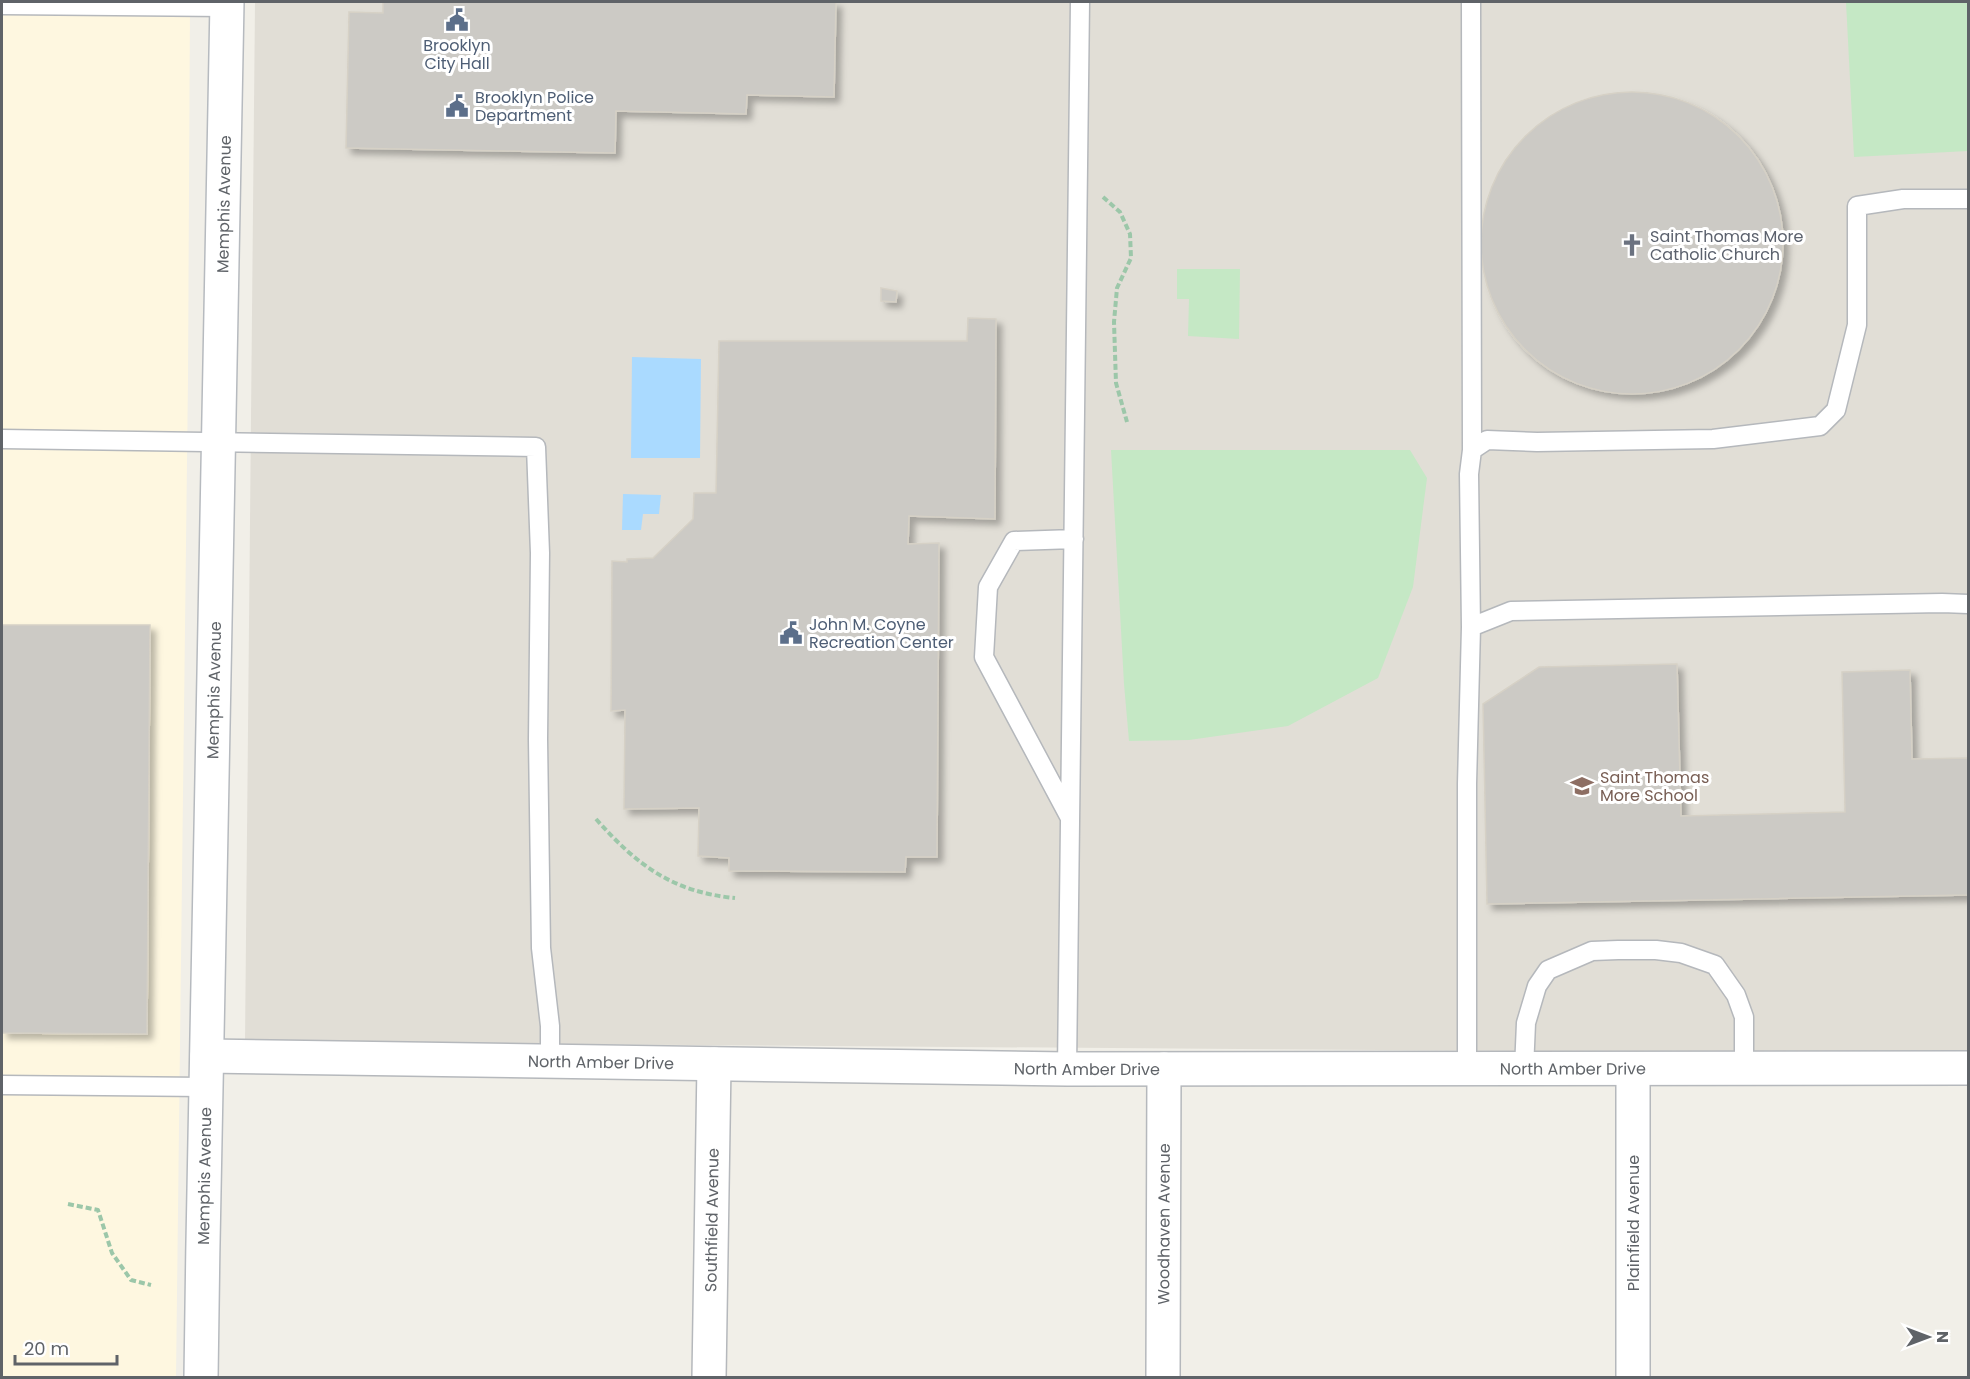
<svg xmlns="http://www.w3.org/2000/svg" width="1970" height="1379" font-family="Poppins,sans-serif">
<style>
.commercial{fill:#fef7e0}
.education{fill:#e1ded6}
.green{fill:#c5e8c5}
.water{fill:#aadaff}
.building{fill:#cccac5;stroke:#d6d1c6;stroke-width:1.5;filter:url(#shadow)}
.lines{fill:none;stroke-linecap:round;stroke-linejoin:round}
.service-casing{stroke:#b5b8bc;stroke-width:21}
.minor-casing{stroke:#b5b8bc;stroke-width:36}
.secondary-casing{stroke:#b6babf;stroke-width:36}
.path{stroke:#9cc7a9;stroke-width:4;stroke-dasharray:6 3;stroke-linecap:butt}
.service{stroke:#fff;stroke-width:18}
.minor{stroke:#fff;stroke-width:33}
.secondary{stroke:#fff;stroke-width:33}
.labels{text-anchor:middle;stroke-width:6;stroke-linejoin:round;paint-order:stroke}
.service-label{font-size:16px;fill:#4e5e75;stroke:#fff;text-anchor:start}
.street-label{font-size:16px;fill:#5f6368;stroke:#fff}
.worship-label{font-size:16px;fill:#5b616d;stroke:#fff;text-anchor:start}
.education-label{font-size:16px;fill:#785e54;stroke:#fff;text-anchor:start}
</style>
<defs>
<filter id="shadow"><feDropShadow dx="5.5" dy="5.5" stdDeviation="3" flood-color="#0004"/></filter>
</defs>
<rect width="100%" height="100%" fill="#f1efe8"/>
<path class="commercial" d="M2,2H190L188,378L176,1377L2,1378Z"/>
<path class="education" d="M255,2H1968V1054L245,1042Z"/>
<path class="green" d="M1846,2H1968V151L1854,157Z
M1177,269H1240L1239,339L1188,336L1189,299H1177Z
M1111,450H1410L1427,478L1413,587L1378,678L1288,726L1189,740L1129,741L1124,684Z"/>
<path class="water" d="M632,357L701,359L700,458H631Z
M623,494L661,495L659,514H643L641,530H622Z"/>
<path class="building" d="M383,2H836L834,97L747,95L746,114L616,111L615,153L346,148L349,12L383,13Z
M1481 243a151 151 0 1 1 302 0a151 151 0 1 1-302 0Z
M881,288L897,291L896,302L881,301Z
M968,318L996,319L995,519L909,516L908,544L939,543L937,857H906L905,872L729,871V858L698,856L699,808L624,809L625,710L611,711L612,561L627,562V559L653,558L693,519L694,493H716L719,341H967Z
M2,625H150L147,1034L2,1033Z
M1677,664L1681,816L1845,812L1842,672L1910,670L1912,759L1968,758V895L1487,904L1483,704L1539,667Z"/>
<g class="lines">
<g class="service-casing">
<path id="service" d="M1471,2L1472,450
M2,5L227,7
M2,439L536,447L540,553L538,739L541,948L550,1026V1060
M1471,627L1469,474L1472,450L1487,440L1537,442L1713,439L1820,426L1836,410L1857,325V206L1903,199H1968
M1070,818L984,657L988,587L1014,541L1074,539
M1067,1069L1080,2
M1467,1069V784L1471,627L1511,611L1942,603L1968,604
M1524,1069L1526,1023L1537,986L1548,970L1592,951L1618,950H1656L1681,953L1715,965L1736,995L1744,1017V1069
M2,1085L205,1087"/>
</g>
<g class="minor-casing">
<g id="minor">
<path id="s1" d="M207,1056L1067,1069L1968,1068"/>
<path d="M1633,1069V1378"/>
<path id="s2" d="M709,1378L714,1064"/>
<path id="s3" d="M1163,1378L1164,1069"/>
</g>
</g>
<g class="secondary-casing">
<g id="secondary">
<path id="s4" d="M201,1378C207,919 220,460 227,2"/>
</g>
</g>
<path class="path" d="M1103,197L1120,212L1130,234L1131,258L1117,288L1114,322L1116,383L1127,422
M596,819C637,865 672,892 735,898
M68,1204L98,1210L112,1253L131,1280L151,1285"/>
<use href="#service" class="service"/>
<use href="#minor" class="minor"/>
<use href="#secondary" class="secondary"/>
</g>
<defs>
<g id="civic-bare" transform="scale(1.8)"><path d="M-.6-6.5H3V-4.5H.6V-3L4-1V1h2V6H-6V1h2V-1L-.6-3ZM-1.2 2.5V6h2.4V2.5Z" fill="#5c6f8a" stroke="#fff" stroke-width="2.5" paint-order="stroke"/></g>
<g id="church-bare" transform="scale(1.8)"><path d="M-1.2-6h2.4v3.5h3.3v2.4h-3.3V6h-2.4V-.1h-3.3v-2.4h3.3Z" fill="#6b7280" stroke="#fff" stroke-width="2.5" paint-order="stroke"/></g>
<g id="school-bare" transform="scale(1.8)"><path d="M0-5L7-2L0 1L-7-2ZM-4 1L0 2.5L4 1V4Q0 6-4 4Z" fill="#8d6e63" stroke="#fff" stroke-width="2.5" paint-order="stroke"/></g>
</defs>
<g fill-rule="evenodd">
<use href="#civic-bare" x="457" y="20"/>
<use href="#civic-bare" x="457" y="106"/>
<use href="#church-bare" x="1632" y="245"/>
<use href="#civic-bare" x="791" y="633"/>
<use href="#school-bare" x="1582" y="786"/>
</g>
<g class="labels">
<g class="service-label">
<text x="457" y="51" text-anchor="middle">Brooklyn<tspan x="457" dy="18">City Hall</tspan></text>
<text x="475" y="103">Brooklyn Police<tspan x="475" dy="18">Department</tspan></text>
<text x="809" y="630">John M. Coyne<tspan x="809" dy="18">Recreation Center</tspan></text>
</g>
<g class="street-label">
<text dy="6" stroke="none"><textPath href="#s4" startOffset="1174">Memphis Avenue</textPath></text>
<text dy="6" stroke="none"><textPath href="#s4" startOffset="688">Memphis Avenue</textPath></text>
<text dy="6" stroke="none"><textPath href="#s1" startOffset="394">North Amber Drive</textPath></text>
<text dy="6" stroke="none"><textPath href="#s1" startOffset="880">North Amber Drive</textPath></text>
<text dy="6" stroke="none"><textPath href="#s1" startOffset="1366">North Amber Drive</textPath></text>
<text dy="6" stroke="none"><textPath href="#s4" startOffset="202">Memphis Avenue</textPath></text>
<text dy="6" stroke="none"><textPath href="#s2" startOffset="158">Southfield Avenue</textPath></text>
<text dy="6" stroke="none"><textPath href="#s3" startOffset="154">Woodhaven Avenue</textPath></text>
<text transform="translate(1633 1223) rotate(-90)" y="6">Plainfield Avenue</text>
</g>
<g class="worship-label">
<text x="1650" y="242">Saint Thomas More<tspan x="1650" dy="18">Catholic Church</tspan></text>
</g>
<g class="education-label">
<text x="1600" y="783">Saint Thomas<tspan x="1600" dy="18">More School</tspan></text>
</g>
</g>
<rect width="1970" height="1379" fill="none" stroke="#5f6368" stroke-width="6"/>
<g transform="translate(1928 1337) rotate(90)" stroke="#ffffff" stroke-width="4.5" paint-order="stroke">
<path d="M0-4.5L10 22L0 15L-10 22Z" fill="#5f6368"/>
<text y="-9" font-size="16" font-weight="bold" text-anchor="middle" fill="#5f6368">N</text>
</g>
<path d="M15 1355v9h102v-9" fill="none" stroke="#5f6368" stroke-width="3"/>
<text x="24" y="1355" font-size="18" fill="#5f6368" stroke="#ffffff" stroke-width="4.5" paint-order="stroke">20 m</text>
</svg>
